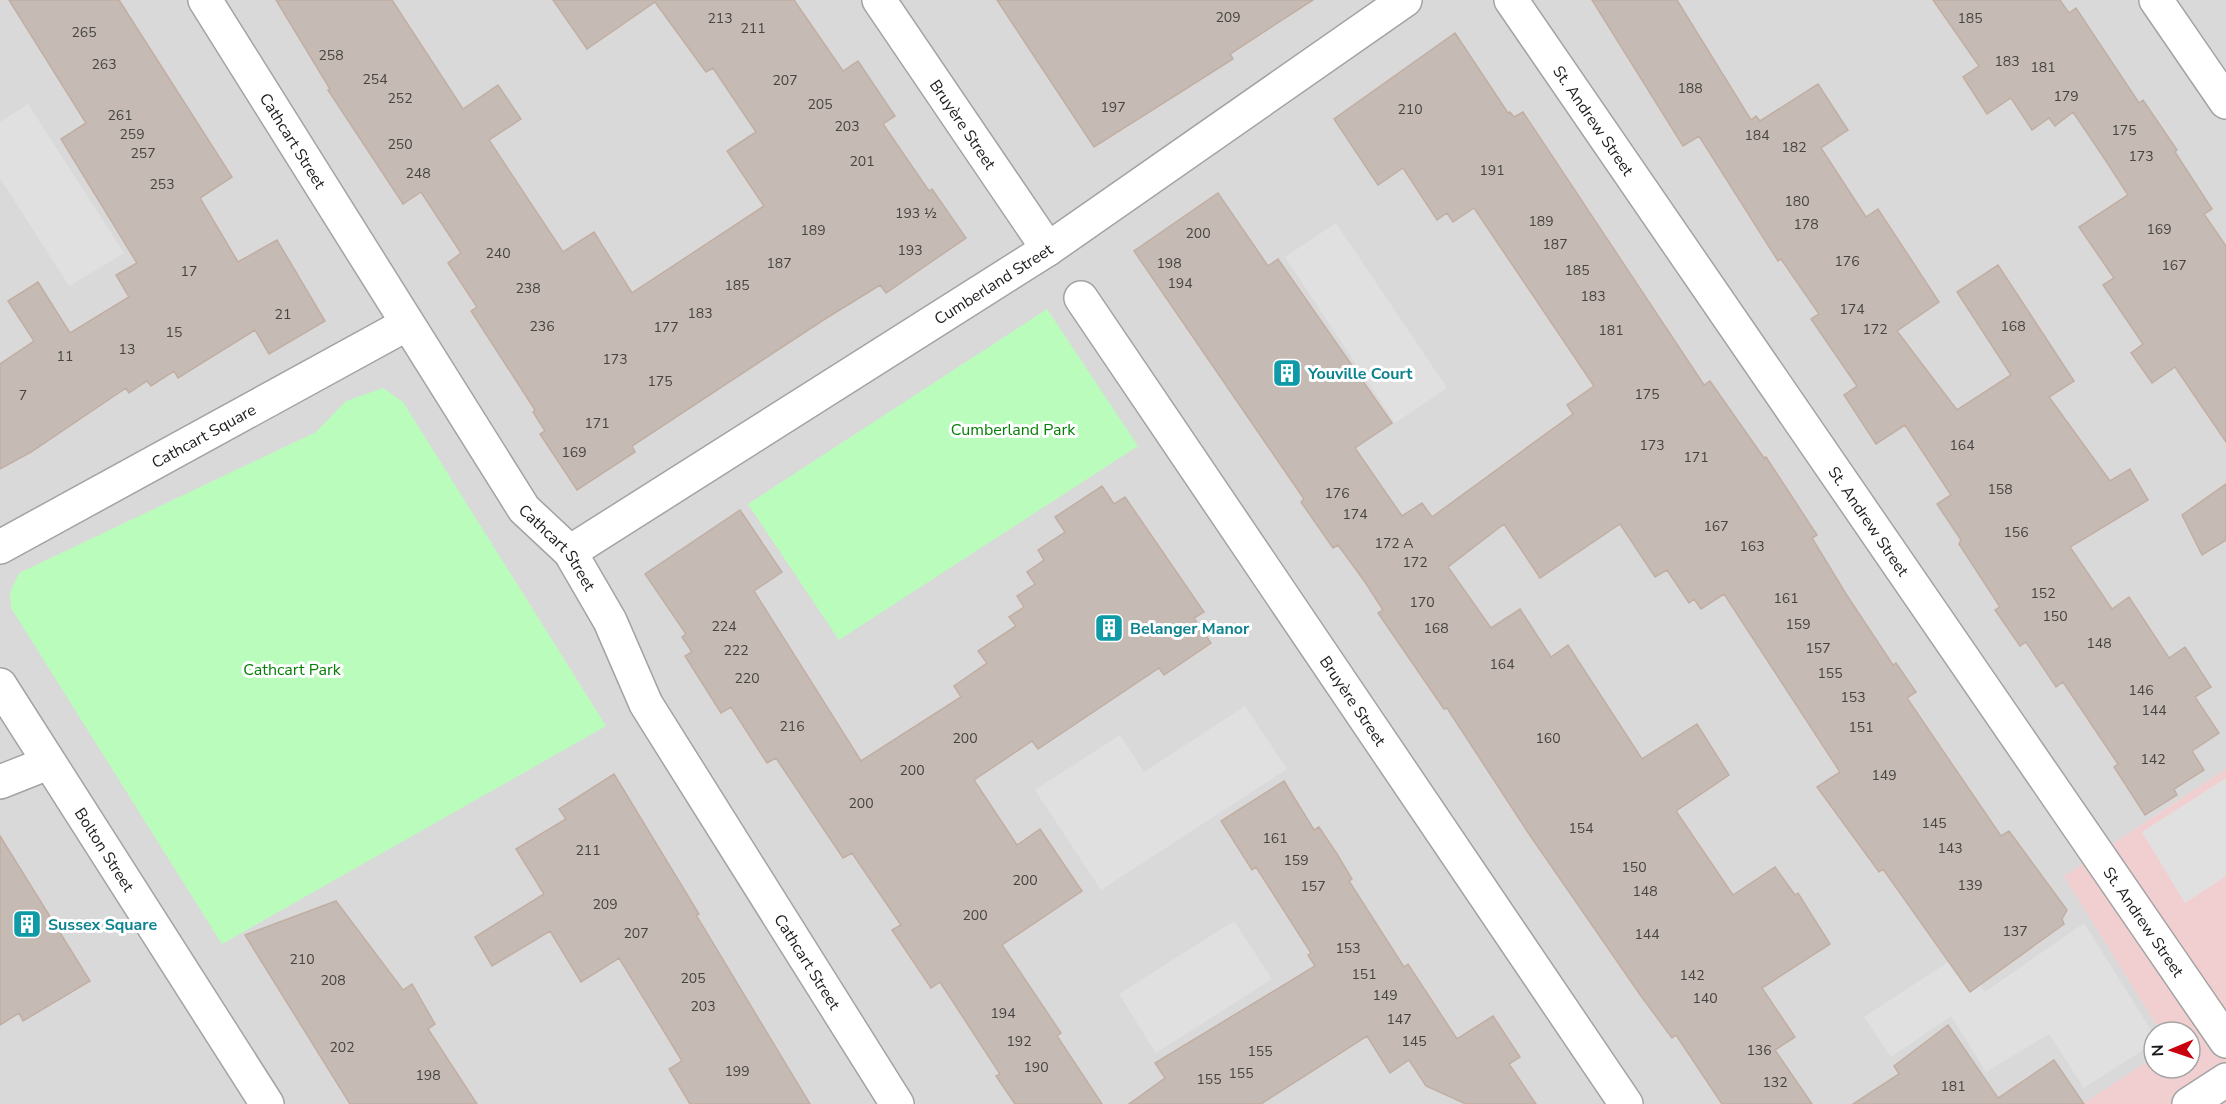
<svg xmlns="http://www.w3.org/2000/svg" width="2226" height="1104" font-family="'Nunito Sans',sans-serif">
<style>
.residential{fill:#dad9d9}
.commercial{fill:#f1cfd0}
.park{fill:#bafcbb}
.parking{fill:#e0e0e0}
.building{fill:#c6bbb4;stroke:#c1aea3;stroke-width:1.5}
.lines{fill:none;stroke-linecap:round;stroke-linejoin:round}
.minor-casing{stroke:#a3a3a3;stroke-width:36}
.tertiary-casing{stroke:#a3a3a3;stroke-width:36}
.minor{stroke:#fff;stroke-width:33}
.tertiary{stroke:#fff;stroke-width:33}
.labels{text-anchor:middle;stroke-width:6;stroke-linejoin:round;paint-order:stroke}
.number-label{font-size:14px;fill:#464442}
.street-label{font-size:16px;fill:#1c1c1c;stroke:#fff}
.culture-label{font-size:16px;font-weight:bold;fill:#0d838f;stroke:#fff;text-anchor:start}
.park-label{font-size:16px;fill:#058006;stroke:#fff}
</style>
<rect width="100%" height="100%" fill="#eee9e1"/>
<path class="residential" d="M0,0H2226V769L2064,876L2161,1032H2154V1057L2083,1104H0Z"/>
<path class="commercial" d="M2226,769V1104H2083L2154,1057V1068H2190V1032H2161L2064,876Z"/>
<path class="park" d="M1047,309L1138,446L839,640L748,504Z
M383,388L403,402L606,726L222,944L11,608L10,592L19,573L316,432L346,401Z"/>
<path class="parking" d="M28,104L124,253L69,286L0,178V122Z
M1336,223L1447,388L1395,423L1285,257Z
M1245,706L1287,769L1101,890L1035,790L1120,735L1144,772Z
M2226,778V876L2185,903L2142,832Z
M1234,921L1272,979L1156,1053L1119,994Z
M2084,923L2154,1035V1043L2084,1088L2049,1034L1986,1072L1951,1016L1891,1057L1864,1017L1956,957L1985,992Z"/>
<path class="building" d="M9,0H119L232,177L200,198L238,262L277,240L325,321L269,354L255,330L178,378L174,371L151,386L147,381L129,393L126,388L31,452L0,469V364L34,341L8,301L38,282L70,333L129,297L116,275L137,263L61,139L86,123Z
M276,0H392L463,109L498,85L521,119L489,140L563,252L594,232L632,293L764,206L727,151L756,132L713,68L706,72L655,2L587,49L553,0H794L843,71L858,61L895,116L883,124L929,191L932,189L966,238L886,293L880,285L825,319L632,446L635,452L577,490L540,434L545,431L533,412L535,410L471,311L477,307L448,263L461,253L421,192L403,204L328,90L330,89Z
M997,0H1313L1230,54L1233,59L1094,147Z
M1592,0H1677L1751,120L1756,116L1760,121L1818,84L1848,130L1821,148L1866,217L1878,209L1939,302L1897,331L1957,410L2011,375L1957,292L1998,265L2074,381L2049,397L2110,481L2130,469L2148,500L2070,547L2112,609L2129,597L2169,658L2185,647L2211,687L2195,697L2219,733L2192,751L2204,770L2174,789L2177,795L2145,815L2114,767L2118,764L2063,682L2056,687L2026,642L2020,646L1995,610L2000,607L1959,544L1961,540L1937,504L1951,495L1905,425L1876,444L1844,395L1857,386L1811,319L1819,314L1781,259L1778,261L1699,136L1683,146Z
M1933,0H2060L2069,13L2076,8L2139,103L2143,100L2177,150L2175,152L2212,209L2204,214L2226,246V442L2175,367L2152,383L2131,353L2143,344L2103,285L2114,278L2079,227L2128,195L2106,161L2073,112L2055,126L2049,118L2032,130L2011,98L1987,114L1963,77L1979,66Z
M1455,33L1508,113L1510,112L1514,117L1523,112L1704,385L1710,381L1764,458L1766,457L1817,535L1812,538L1846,594L1893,665L1896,663L1916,692L1907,698L2001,836L2009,831L2067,910L2062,919L2064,924L1970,992L1883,869L1879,872L1817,787L1840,772L1724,594L1701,609L1694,599L1689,603L1667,570L1655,577L1620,524L1540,578L1504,524L1448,567L1491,628L1520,609L1551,657L1568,645L1642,759L1697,724L1729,775L1676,811L1733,895L1775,867L1795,895L1798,893L1830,944L1762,988L1795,1037L1775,1050L1812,1104H1722L1676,1035L1672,1038L1641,996L1527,831L1447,708L1444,709L1378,613L1383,610L1365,582L1338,545L1333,548L1301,502L1304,499L1134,251L1218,193L1268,266L1278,259L1392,423L1355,448L1402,516L1422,503L1432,517L1573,414L1567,405L1594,386L1474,208L1453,222L1447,213L1437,220L1403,168L1378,185L1334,119Z
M2226,484V540L2202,555L2182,515Z
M1102,486L1114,504L1125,497L1204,612L1194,618L1211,643L1164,675L1159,668L1038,749L1032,741L974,780L1017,845L1040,829L1082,891L1002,945L1061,1033L1057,1036L1102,1104H1015L996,1076L1000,1074L940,982L931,988L892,930L901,925L852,853L843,858L776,758L767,763L731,707L721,713L685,656L692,652L682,637L686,634L645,574L740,510L782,572L754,591L861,761L961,697L954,686L987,663L978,651L1016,626L1009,617L1024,607L1017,596L1035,584L1027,572L1044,560L1038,550L1065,532L1055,517Z
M614,774L699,914L696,915L810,1104H690L669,1069L682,1061L619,958L581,982L550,931L492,966L475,937L544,894L516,849L566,819L559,809Z
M1284,781L1314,830L1319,827L1337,854L1352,879L1349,881L1404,967L1408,964L1457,1039L1493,1016L1520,1057L1509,1064L1536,1104H1466L1426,1086L1409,1060L1390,1073L1367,1036L1261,1104H1129L1165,1078L1155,1063L1315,966L1308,955L1311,953L1256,867L1252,870L1221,821Z
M0,836L90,981L23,1021L19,1013L0,1025Z
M336,901L403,990L412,984L435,1024L428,1029L477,1104H350L245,935Z
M1948,1025L1998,1098L2054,1060L2084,1104H1853L1899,1074L1894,1066Z"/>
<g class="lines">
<g class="minor-casing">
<g id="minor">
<path id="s1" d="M205,0L524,509L570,552L610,621L646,704L897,1104"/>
<path id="s2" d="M879,0L1048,249"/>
<path id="s3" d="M1511,0L2226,1041"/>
<path d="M2156,0L2226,102"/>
<path id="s4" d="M1081,298L1626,1104"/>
<path id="s5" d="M0,547L407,324"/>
<path id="s6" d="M570,552L1048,249L1405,0"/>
<path id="s7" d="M0,685L267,1104"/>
<path d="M0,782L48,763"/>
</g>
</g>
<g class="tertiary-casing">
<path id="tertiary" d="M2189,1104L2226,1080"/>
</g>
<use href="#minor" class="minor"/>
<use href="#tertiary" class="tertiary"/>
</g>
<defs>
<g id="building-square" transform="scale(1.5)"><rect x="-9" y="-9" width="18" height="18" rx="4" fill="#0f9aa8" stroke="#fff"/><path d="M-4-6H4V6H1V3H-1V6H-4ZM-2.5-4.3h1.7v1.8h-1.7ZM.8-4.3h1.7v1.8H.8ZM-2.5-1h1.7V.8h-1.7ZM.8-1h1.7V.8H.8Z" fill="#fff"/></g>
</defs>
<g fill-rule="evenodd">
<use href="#building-square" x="1287" y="373"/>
<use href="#building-square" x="1109" y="628"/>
<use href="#building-square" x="27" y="924"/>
</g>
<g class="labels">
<g class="number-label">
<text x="1228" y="22">209</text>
<text x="720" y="23">213</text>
<text x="1970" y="23">185</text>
<text x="753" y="33">211</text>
<text x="84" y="37">265</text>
<text x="331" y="60">258</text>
<text x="2007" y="66">183</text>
<text x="104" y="69">263</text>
<text x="2043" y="72">181</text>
<text x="375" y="84">254</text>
<text x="785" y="85">207</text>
<text x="1690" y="93">188</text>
<text x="2066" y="101">179</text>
<text x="400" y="103">252</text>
<text x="820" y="109">205</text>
<text x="1113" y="112">197</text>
<text x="1410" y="114">210</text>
<text x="120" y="120">261</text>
<text x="847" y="131">203</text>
<text x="2124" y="135">175</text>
<text x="132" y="139">259</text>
<text x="1757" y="140">184</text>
<text x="400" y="149">250</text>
<text x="1794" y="152">182</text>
<text x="143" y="158">257</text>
<text x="2141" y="161">173</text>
<text x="862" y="166">201</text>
<text x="1492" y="175">191</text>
<text x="418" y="178">248</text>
<text x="162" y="189">253</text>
<text x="1797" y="206">180</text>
<text x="916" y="218">193 ½</text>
<text x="1541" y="226">189</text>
<text x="1806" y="229">178</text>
<text x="2159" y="234">169</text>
<text x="813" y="235">189</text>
<text x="1198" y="238">200</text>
<text x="1555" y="249">187</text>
<text x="910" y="255">193</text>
<text x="498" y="258">240</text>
<text x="1847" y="266">176</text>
<text x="779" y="268">187</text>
<text x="1169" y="268">198</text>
<text x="2174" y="270">167</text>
<text x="1577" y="275">185</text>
<text x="189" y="276">17</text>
<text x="1180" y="288">194</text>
<text x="737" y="290">185</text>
<text x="528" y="293">238</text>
<text x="1593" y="301">183</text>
<text x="1852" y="314">174</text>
<text x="700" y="318">183</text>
<text x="283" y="319">21</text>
<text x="542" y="331">236</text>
<text x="2013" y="331">168</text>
<text x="666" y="332">177</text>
<text x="1875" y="334">172</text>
<text x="1611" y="335">181</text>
<text x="174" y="337">15</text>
<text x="127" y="354">13</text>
<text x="65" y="361">11</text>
<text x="615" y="364">173</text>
<text x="660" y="386">175</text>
<text x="1647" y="399">175</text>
<text x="23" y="400">7</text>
<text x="597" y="428">171</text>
<text x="1652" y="450">173</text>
<text x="1962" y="450">164</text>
<text x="574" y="457">169</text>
<text x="1696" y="462">171</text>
<text x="2000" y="494">158</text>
<text x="1337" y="498">176</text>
<text x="1355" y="519">174</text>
<text x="1716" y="531">167</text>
<text x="2016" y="537">156</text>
<text x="1394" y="548">172 A</text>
<text x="1752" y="551">163</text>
<text x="1415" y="567">172</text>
<text x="2043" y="598">152</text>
<text x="1786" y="603">161</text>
<text x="1422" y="607">170</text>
<text x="2055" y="621">150</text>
<text x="1798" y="629">159</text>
<text x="724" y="631">224</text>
<text x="1436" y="633">168</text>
<text x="2099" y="648">148</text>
<text x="1818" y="653">157</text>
<text x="736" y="655">222</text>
<text x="1502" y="669">164</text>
<text x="1830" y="678">155</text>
<text x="747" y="683">220</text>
<text x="2141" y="695">146</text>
<text x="1853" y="702">153</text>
<text x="2154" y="715">144</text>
<text x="792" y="731">216</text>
<text x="1861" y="732">151</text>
<text x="965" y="743">200</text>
<text x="1548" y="743">160</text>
<text x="2153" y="764">142</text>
<text x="912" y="775">200</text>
<text x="1884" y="780">149</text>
<text x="861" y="808">200</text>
<text x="1934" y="828">145</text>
<text x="1581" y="833">154</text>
<text x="1275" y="843">161</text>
<text x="1950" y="853">143</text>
<text x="588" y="855">211</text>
<text x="1296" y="865">159</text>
<text x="1634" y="872">150</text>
<text x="1025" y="885">200</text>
<text x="1970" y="890">139</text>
<text x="1313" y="891">157</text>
<text x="1645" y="896">148</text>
<text x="605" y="909">209</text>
<text x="975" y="920">200</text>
<text x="2015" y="936">137</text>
<text x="636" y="938">207</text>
<text x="1647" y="939">144</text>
<text x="1348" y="953">153</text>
<text x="302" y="964">210</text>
<text x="1364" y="979">151</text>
<text x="1692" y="980">142</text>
<text x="693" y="983">205</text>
<text x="333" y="985">208</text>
<text x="1385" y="1000">149</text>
<text x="1705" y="1003">140</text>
<text x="703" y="1011">203</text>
<text x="1003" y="1018">194</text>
<text x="1399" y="1024">147</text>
<text x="1019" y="1046">192</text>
<text x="1414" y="1046">145</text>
<text x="342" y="1052">202</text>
<text x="1759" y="1055">136</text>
<text x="1260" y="1056">155</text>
<text x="1036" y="1072">190</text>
<text x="737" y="1076">199</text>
<text x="1241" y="1078">155</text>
<text x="428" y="1080">198</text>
<text x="1209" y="1084">155</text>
<text x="1775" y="1087">132</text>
<text x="1953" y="1091">181</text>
</g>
<g class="street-label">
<text dy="6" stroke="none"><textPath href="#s3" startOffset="146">St. Andrew Street</textPath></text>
<text dy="6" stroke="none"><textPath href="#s2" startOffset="150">Bruyère Street</textPath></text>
<text dy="6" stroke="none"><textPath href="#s1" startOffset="166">Cathcart Street</textPath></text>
<text dy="6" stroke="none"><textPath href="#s6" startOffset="501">Cumberland Street</textPath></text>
<text dy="6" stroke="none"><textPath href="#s5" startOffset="232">Cathcart Square</textPath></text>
<text dy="6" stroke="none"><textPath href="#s3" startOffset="632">St. Andrew Street</textPath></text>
<text dy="6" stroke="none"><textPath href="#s1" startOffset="652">Cathcart Street</textPath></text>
<text dy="6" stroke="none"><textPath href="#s4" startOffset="486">Bruyère Street</textPath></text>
<text dy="6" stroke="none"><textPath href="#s7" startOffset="195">Bolton Street</textPath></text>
<text dy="6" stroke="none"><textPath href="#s3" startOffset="1118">St. Andrew Street</textPath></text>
<text dy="6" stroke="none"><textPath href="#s1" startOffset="1138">Cathcart Street</textPath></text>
</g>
<g class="culture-label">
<text x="1308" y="379">Youville Court</text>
<text x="1130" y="634">Belanger Manor</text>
<text x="48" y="930">Sussex Square</text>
</g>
<g class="park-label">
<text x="1013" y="435">Cumberland Park</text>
<text x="292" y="675">Cathcart Park</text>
</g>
</g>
<g transform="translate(2172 1050) rotate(268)"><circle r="28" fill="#ffffff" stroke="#a4a4a4" stroke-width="1.5"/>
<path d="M0-4.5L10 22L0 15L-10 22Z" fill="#c9000f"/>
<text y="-9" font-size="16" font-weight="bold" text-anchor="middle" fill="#1c1c1c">N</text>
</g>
</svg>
